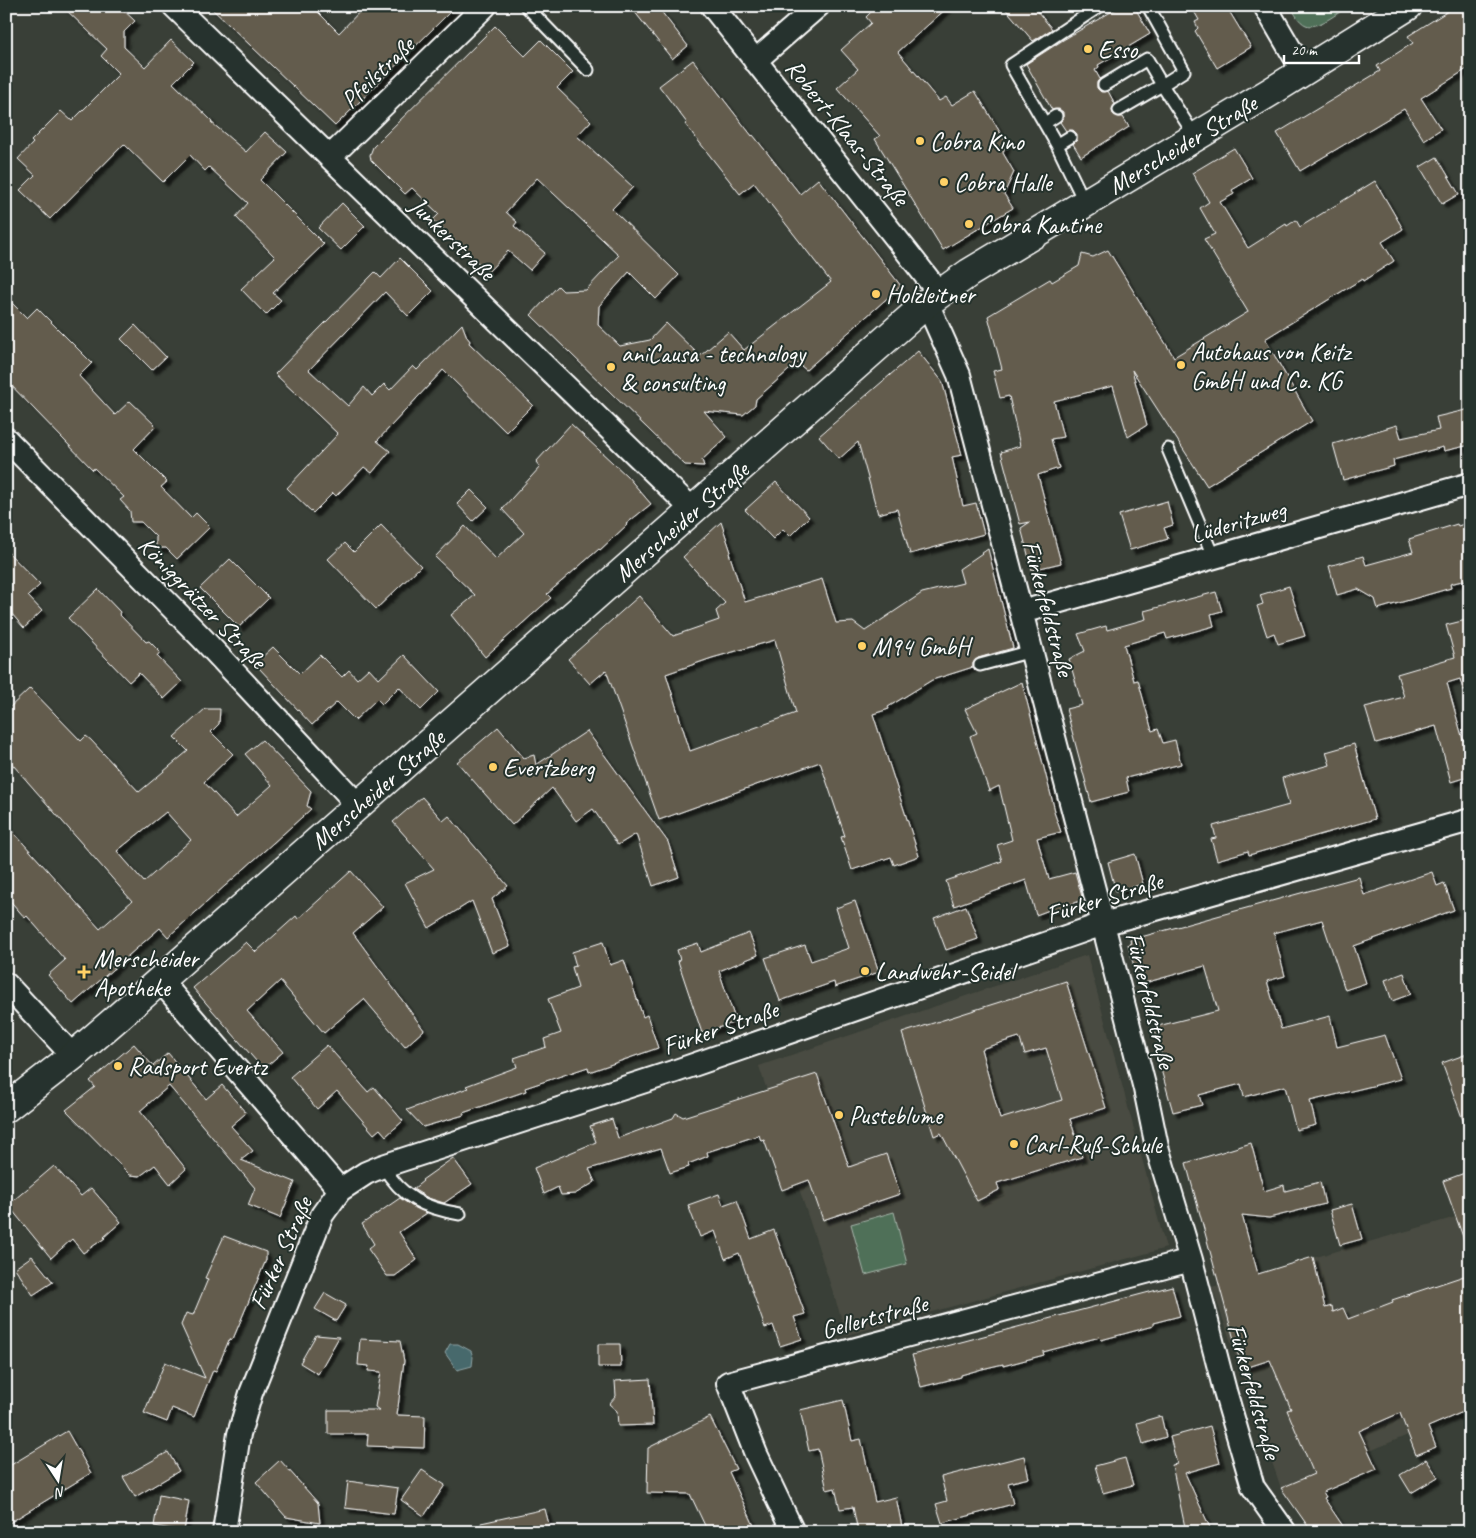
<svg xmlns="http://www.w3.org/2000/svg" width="1476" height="1538" font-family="Caveat,sans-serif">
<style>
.built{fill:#4a4c42}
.green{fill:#4f6f58;stroke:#a7b7ac}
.water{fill:#46696c;stroke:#90a5a7}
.building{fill:#645c4d;stroke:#fff;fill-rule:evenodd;filter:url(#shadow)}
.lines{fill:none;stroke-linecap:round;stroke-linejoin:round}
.service-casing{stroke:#fff;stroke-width:15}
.minor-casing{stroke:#fff;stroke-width:26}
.secondary-casing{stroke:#fff;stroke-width:31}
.service{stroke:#26332d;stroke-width:11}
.minor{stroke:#26332d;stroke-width:22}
.secondary{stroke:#26332d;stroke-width:28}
.poi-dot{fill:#ffd166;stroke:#26332d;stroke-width:2}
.labels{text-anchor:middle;stroke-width:4;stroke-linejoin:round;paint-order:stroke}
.poi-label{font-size:25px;fill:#fff;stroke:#26332d;text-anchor:start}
.street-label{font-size:25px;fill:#fff;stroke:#26332d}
</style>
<defs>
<filter id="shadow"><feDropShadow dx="4.5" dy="4.5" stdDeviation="1" flood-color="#0009"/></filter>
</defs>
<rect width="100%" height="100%" fill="#393f37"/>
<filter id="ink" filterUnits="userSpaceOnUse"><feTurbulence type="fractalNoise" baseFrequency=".02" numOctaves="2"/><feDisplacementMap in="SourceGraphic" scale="10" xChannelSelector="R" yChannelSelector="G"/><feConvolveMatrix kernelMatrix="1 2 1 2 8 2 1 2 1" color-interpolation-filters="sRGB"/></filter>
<g filter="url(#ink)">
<path class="built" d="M1087,955L1166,1248L847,1335L759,1066Z
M1470,1213V1409L1281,1488L1212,1287Z"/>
<path class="green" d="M1291,6H1349C1339,12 1317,30 1306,25C1299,22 1294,13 1291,6Z
M894,1212L907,1264L865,1275L851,1224Z"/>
<path class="water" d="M450,1344H458L471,1351L473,1357L472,1366L457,1370L445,1353Z"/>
<path class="building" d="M62,6H119L135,21L124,32V47L145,67L171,40L194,62L173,83L212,121L211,122L246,152L265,132L287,152L260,180L324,244L273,293L281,300L266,315L241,289L275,257L236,217L248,203L209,167L205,171L190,155L163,182L124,144L50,219L20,190L35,175L18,159L33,143L31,141L61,111L72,121L119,74L101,56L107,49Z
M209,6H312L339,33L365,6H456L335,126Z
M630,6H657L688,46L672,59Z
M877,6H949L898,52L939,101L946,97L952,105L975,91L1006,142L1003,153L1014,172L1004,194L1013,208L943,250L875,139L880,136L837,88L858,69L841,50L871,23L866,17Z
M1003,6H1033L1052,29L1033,41Z
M1121,6H1134L1150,34L1098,65L1099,67L1095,70L1100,79L1097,82V88L1101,92L1108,91L1115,104L1112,110L1113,114L1119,117H1123L1129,127L1081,157L1073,144L1077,140V134L1073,130L1066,131L1060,122L1063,119V112L1059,109L1052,110L1026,64L1063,40Z
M1191,6H1226L1251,47L1217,68L1195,31L1198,28L1195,22L1199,20Z
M1456,6H1470V67L1421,98L1441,129L1424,140L1404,109L1300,171L1277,133L1380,71L1377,66L1413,43L1408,36Z
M495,26L525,56L541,40L573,72L557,88L591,121L577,136L633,187L612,209L679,275L656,299L629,272L599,306L598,325L620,346L650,340L666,323L700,356L728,332L744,350L831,282L754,183L740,194L685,124L687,123L659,86L693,60L752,136L753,135L800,194L818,179L901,286L806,370L797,363L756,399L755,405L743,415L704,411L727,437L702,460L704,466L685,465L531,315L558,286L563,291L586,290L619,255L537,178L506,212L517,222L514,226L545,253L530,270L508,251L488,272L433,220L439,214L412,188L405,194L371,160L370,155L373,147Z
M1234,148L1252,178L1232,190L1234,194L1220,202L1248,248L1286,224L1287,226L1296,220L1300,227L1375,181L1403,229L1382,242L1394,261L1363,281L1362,279L1265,339L1312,421L1207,486L1132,370L1147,425L1128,437L1113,386L1054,401L1063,437L1051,439L1059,468L1038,475L1061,563L1032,570L1021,528L1030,522L1020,524L1001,452L1020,446L1009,396L1000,398L993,371L1002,369L988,316L1050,279L1052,282L1079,266L1082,254L1093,257L1108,250L1174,357L1248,312L1204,239L1215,234L1200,208L1209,202L1192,173Z
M1437,157L1459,194L1442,204L1420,167Z
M342,203L365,226L341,250L318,228Z
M400,258L433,291L408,316L385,292L309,370L348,406L364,387L372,396L384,384L390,390L413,366L417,370L462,324L467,337L470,341L469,343L533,405L506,432L443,370L377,441L390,451L372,473L364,467L336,496L333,493L313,513L287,488L338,434L275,374L375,272L381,278Z
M6,297L27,318L37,308L92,363L79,376L115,415L130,401L156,426L134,449L167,482L161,487L191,518L196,513L210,527L177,559L166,548H156V537L141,522H131L130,511L120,500L124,497L94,468L93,470L6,380Z
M135,325L166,357L152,370L121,339Z
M918,351L942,381L962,455L952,457L963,506L976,503L984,534L910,554L897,509L878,514L858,442L839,459L819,436Z
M1470,409V445L1444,451L1443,447L1393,460L1394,466L1343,480L1333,444L1397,425L1401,438L1439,430L1436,417Z
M571,424L627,476L651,504L626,524L627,525L600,550L599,549L547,594L551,598L485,657L451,615L475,595L435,557L465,526L496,559L524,533L502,509L540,467L536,462Z
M776,482L809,517L790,536L783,529L773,539L745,510Z
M471,490L488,507L473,521L457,504Z
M1167,501L1173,525L1164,528L1168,539L1130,550L1119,515Z
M721,522L731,552L729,553L745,602L822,579L836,623L853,622L865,631L922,593L963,583L959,569L988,549L1013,648L978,658L973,663V667L932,680L888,707L889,709L873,714L919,856L894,865L891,857L852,870L841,837L845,836L820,762L659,820L606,670L590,684L568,659L639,596L673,636L719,620L716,611L725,603L683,557ZM775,640L796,713L690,751L666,674L712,658Z
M1470,522V579L1450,584L1451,588L1378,609L1375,599L1358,589L1337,595L1329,566L1363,556L1366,565L1413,552L1409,539L1457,524L1458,526Z
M381,525L421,566L376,609L328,559L345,543L354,552Z
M6,550L40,585L28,596L42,611L24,628L11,613L6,617Z
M230,559L269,598L239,627L200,588Z
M1289,586L1305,636L1278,644L1274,633L1267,636L1257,606L1263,604L1260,595Z
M98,589L120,612L119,614L146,642L149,641L160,652L157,656L182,682L164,699L139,673L129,682L68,618Z
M1216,592L1222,611L1211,614L1214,626L1167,639L1165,633L1124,645L1134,681L1138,680L1152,731L1158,729L1163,743L1175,740L1181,764L1126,778L1129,792L1091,802L1066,709L1082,705L1069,659L1085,651L1078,634L1106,626L1107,630L1146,619L1144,611Z
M1470,619V689L1463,690L1460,679L1447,683L1463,740L1470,738V776L1451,782L1436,726L1376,743L1365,707L1404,697L1397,674L1455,657L1446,625Z
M273,647L300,674L320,655L342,677L349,670L357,679L369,668L379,679L404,655L439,692L421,710L399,687L382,704L377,699L355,720L337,702L312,725L259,668V660Z
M1022,682L1055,811L1054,812L1061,832L1037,838L1049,879L1075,872L1083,900L1052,911V909L1036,915L1026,880L954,906L946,881L1002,861L997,845L1012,840L999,786L989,791L970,736L977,733L965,709Z
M30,688L81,741L86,736L91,740L139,792L188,751L174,737L205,709H220L219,724L211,732L233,754L204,782L236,817L272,785L245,754L262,740L311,791L307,806L311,809L168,937L160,928L73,1004L48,975L65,960L27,916L25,918L6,896V824L100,929L132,901L6,757V711ZM166,812L191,840L144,882L117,851Z
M498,727L524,758L534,755L536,765L587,731L668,842L679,877L653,886L636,834L618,845L593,809L576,821L552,788L512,825L457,762Z
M1354,744L1375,819L1249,855L1248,851L1217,860L1211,839L1216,838L1213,826L1289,805L1282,778L1330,765L1326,752Z
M422,797L443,821L449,816L508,886L492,899L510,946L492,953L472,901L429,928L405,883L434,869L393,822Z
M1135,854L1143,884L1116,892L1108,862Z
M351,871L383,907L353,933L424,1030L405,1047L364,999L324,1033L280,981L247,1011L283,1052L263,1069L193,988L246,942L256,952L296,916L298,919Z
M1432,872L1437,886L1444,883L1454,910L1354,946L1366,983L1345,990L1322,920L1274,933L1285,976L1267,981L1281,1029L1330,1016L1337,1047L1385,1035L1401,1079L1310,1101L1316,1125L1296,1130L1285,1086L1244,1097L1241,1084L1199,1095L1202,1105L1173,1112L1160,1066L1164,1065L1154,1027L1218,1011L1205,966L1141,984L1138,973L1136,974L1128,944H1131L1130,940L1359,877L1364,895Z
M855,901L879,972L835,987L834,982L780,1001L765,958L805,945L811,961L849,948L836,908Z
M966,906L978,939L946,950L934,918Z
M749,933L758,955L719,971L736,1022L702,1033L678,961L680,960L677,950L698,943L701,952Z
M603,942L610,965L624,960L643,1017L647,1015L658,1048L589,1072L588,1067L525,1088L526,1091L463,1113L464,1115L423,1127L407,1110L468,1088L466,1086L517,1067L514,1058L546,1047L544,1039L561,1033L548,999L578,988L572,967L576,966L572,952Z
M1404,973L1411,994L1392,1001L1385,980Z
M1066,981L1106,1108L1070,1119L1082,1157L997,1183L999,1190L977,1201L941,1133L934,1136L902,1033ZM1019,1037L1025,1054L1046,1048L1062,1100L1000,1119L981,1049Z
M134,1044L153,1066L168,1053L206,1099L222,1085L246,1113L231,1126L253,1151L241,1160L295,1182L280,1218L248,1205L255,1188L169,1086L140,1111L186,1169L170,1184L155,1165L140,1176L130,1175L66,1110L95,1087L90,1081Z
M327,1045L368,1092L374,1087L403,1121L386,1136L380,1129L374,1134L337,1091L317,1109L290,1077Z
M1470,1053V1131H1467L1442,1063Z
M817,1074L849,1167L886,1154L900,1194L823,1220L809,1180L782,1190L764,1140L761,1141L759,1135L707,1152L708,1156L688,1164L689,1167L670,1173L661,1148L589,1169L595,1182L575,1194L561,1195L558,1187L544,1194L534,1168L596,1142L590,1126L612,1119L618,1138L673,1118L676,1113L683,1117Z
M1251,1143L1264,1191L1284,1185L1285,1191L1320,1182L1325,1204L1269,1218L1242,1215L1258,1274L1313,1257L1325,1308L1332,1306L1333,1312L1343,1308L1348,1319L1393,1302L1392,1300L1470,1274V1409L1428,1427L1436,1447L1416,1455L1400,1413L1359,1431L1377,1469L1323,1492L1326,1497L1324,1498L1347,1532H1312L1281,1488L1314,1474L1287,1410L1291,1409L1270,1360L1242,1369L1186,1163Z
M453,1158L472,1184L444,1203L428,1198L413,1189L423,1181L422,1180Z
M54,1166L81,1196L91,1188L121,1222L104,1237L105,1238L83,1253L72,1239L51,1258L8,1205Z
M1470,1171V1248H1467L1443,1181Z
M719,1194L723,1205L737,1200L751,1239L774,1230L805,1314L794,1317L802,1339L780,1346L773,1325L765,1328L739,1253L725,1259L715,1231L700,1237L688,1205Z
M400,1198L412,1206L427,1213L399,1232L417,1260L395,1276H387L368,1249L374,1244L362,1224Z
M1352,1204L1362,1239L1340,1245L1330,1210Z
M224,1236L266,1252V1260L233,1339L229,1340L216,1371L213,1370L194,1417L172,1408L167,1422L144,1413L165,1362L205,1378L181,1325L186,1313L193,1315L208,1279L205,1278Z
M32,1256L53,1282L33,1295L15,1268Z
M1172,1286L1180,1316L1153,1323V1326L1101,1340L1100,1337L1043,1352L1044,1355L1003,1366V1364L982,1369L961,1375V1377L921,1387L912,1355Z
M325,1293L346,1305L336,1321L315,1309Z
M316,1335L339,1337L318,1374L300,1363Z
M360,1339L400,1341L404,1361L397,1415L425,1416L424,1448L367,1446L368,1434H328V1410H379L375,1407L381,1372L368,1371L369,1366L358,1365Z
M598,1344H620L621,1367H598Z
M650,1379L653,1425L618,1426L617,1411L609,1404L616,1396L615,1381Z
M843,1400L852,1441L861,1439L875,1502L896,1497L903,1532H858L853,1507L840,1509L835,1488L827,1490L818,1449L809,1451L800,1410Z
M1161,1416L1166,1437L1143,1444L1137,1423Z
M710,1417L736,1469L729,1472L757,1532H708L690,1494L647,1493L648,1448Z
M1210,1426L1220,1463L1185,1473L1212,1532H1186L1172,1465L1177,1464L1170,1437Z
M67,1431L91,1473L6,1525V1468Z
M168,1452L179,1471L135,1497L123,1477Z
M1024,1456L1029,1478L1008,1483L1013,1504L942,1523L936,1504L947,1501L941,1477Z
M1125,1458L1133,1485L1103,1493L1095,1466Z
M1426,1459L1438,1477L1411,1493L1400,1475Z
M280,1460L318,1503L320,1523L286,1517L256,1482Z
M422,1470L445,1485L424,1516L401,1500Z
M348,1481L398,1488L394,1514L345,1508Z
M159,1495L189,1501L184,1531L154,1526Z
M545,1509L551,1532H482L481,1523Z"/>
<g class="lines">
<g class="service-casing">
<path id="service" d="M526,6L588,70
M1148,6L1184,71L1162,85L1195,136
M1104,85L1147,59L1162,85L1119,110
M1045,123L1056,116
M1057,145L1070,137
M1085,203L1057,145L1011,65L1100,6
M1168,449L1213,556
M980,665L1032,651
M383,1166C402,1198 424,1208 460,1214"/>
</g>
<g class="minor-casing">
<path id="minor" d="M174,6L693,510
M712,6L904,248L939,293
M1265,6L1303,71
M755,61L818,6
M330,157L485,6
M927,303L959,375L1103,924L1145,1089L1157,1147L1191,1260L1225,1391L1253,1487L1285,1532
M6,439L202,638L358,805
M1022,612L1470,484
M160,980L340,1190
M6,984L73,1056
M224,1532L239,1434L251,1393L322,1215L340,1190L366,1173L383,1166L673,1072L1103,924L1470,820
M793,1532L756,1454L728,1383L1191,1260"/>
</g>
<g class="secondary-casing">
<path id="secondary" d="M6,1108L73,1056L116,1019L927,303L969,273L1272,91L1408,6"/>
</g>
<use href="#service" class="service"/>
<use href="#minor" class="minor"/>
<use href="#secondary" class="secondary"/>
</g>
</g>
<g class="poi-dot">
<circle cx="1088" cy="49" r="5"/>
<circle cx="920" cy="141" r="5"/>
<circle cx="944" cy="182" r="5"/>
<circle cx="969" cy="224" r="5"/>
<circle cx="876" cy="294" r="5"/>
<circle cx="1181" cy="365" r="5"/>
<circle cx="611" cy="367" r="5"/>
<circle cx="862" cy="646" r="5"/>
<circle cx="493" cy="767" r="5"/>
<circle cx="865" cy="971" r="5"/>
<path d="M81.5 964.5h5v5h5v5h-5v5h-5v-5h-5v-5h5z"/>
<circle cx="118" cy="1066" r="5"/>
<circle cx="839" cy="1115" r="5"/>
<circle cx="1014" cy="1144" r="5"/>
</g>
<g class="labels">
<g class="poi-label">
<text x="1098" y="58">Esso</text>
<text x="930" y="150">Cobra Kino</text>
<text x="954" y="191">Cobra Halle</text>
<text x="979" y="233">Cobra Kantine</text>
<text x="886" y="303">Holzleitner</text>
<text x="1191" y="360">Autohaus von Keitz<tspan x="1191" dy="29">GmbH und Co. KG</tspan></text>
<text x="621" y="362">aniCausa - technology<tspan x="621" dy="29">&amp; consulting</tspan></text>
<text x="872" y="655">M94 GmbH</text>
<text x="503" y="776">Evertzberg</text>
<text x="94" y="967">Merscheider<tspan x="94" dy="29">Apotheke</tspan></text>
<text x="875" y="980">Landwehr-Seidel</text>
<text x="128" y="1075">Radsport Evertz</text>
<text x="849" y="1124">Pusteblume</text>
<text x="1024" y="1153">Carl-Ruß-Schule</text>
</g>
<g class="street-label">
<text transform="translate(377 72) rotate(-44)" y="9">Pfeilstraße</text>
<text transform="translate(848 132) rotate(51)" y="9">Robert-Klaas-Straße</text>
<text transform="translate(1182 144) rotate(-31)" y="9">Merscheider Straße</text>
<text transform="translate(453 238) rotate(44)" y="9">Junkerstraße</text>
<text transform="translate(681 521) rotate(-41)" y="9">Merscheider Straße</text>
<text transform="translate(1238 521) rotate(-16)" y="9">Lüderitzweg</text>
<text transform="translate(203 602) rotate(46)" y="9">Königgrätzer Straße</text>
<text transform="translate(1049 608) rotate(75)" y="9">Fürkerfeldstraße</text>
<text transform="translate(377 789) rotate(-41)" y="9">Merscheider Straße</text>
<text transform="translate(1104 897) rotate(-17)" y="9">Fürker Straße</text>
<text transform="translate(1151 1000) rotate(76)" y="9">Fürkerfeldstraße</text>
<text transform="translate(720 1027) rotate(-19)" y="9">Fürker Straße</text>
<text transform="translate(280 1253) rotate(-66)" y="9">Fürker Straße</text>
<text transform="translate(874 1316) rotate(-15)" y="9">Gellertstraße</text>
<text transform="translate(1255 1391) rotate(74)" y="9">Fürkerfeldstraße</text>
</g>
</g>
<rect width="1476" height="1538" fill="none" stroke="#26332d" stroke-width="25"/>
<rect x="12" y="12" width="1451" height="1513" fill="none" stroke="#fff" stroke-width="2" filter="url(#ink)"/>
<g transform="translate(58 1480) rotate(168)" stroke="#26332d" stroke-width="4" paint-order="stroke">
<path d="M0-4L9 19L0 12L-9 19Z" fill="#ffffff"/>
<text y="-8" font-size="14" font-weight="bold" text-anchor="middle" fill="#ffffff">N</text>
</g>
<path d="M1284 55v8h75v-8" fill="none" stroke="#ffffff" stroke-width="2.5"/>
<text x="1291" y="55" font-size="15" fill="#ffffff" stroke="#26332d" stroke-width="4" paint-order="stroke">20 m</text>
</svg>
